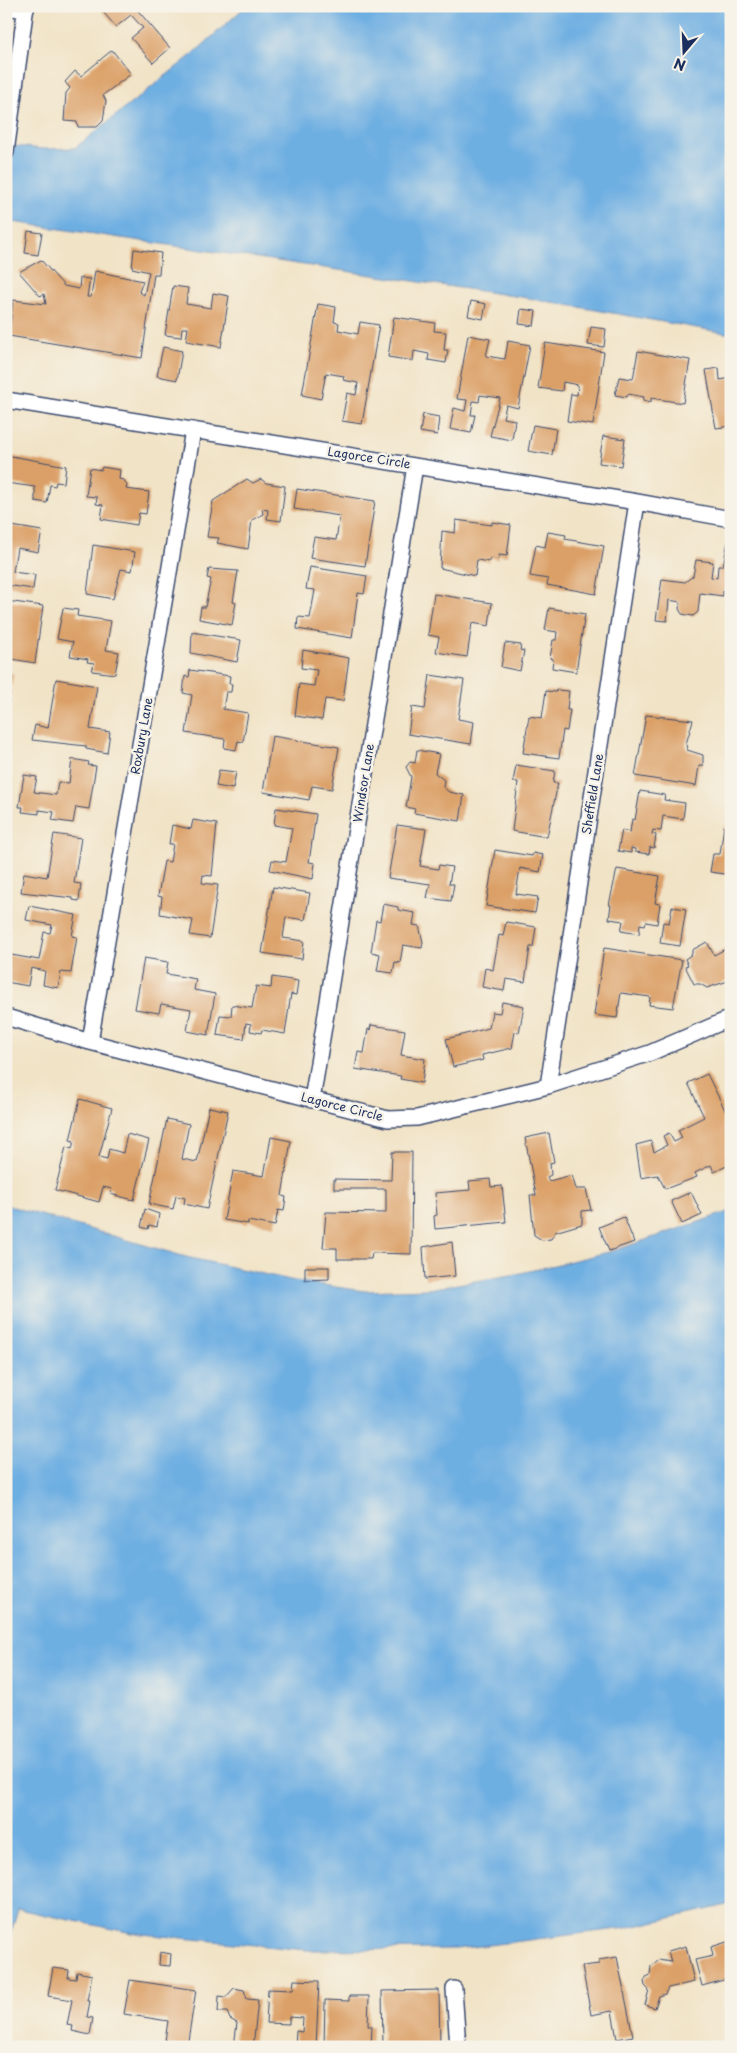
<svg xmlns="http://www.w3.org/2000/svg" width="737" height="2053" font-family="'Playpen Sans',sans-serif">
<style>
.water{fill:#6eafe2;stroke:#446fa0}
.building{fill:#dba068}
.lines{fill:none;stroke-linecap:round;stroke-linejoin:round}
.street-casing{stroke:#3b4a6e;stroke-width:18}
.street{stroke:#fff;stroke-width:15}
.labels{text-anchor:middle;stroke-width:5;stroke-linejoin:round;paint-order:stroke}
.street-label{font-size:12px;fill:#1b2f5e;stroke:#f7f3e8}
</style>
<rect width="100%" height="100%" fill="#f7f3e8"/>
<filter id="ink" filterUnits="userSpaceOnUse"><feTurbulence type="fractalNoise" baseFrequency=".02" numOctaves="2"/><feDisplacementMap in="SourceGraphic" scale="10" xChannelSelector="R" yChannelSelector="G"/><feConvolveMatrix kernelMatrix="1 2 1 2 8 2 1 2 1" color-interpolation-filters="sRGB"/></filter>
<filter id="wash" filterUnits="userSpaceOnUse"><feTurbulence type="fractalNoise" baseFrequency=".0096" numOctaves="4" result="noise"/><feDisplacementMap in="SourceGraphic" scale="20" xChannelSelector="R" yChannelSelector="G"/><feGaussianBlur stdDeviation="1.12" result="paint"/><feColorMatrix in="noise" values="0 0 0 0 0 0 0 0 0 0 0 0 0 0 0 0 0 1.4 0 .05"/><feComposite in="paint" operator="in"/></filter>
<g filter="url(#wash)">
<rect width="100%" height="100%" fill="#f1e3c6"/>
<path class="water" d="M246,6H731V334L528,298L6,221V145L43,149L75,148L193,54Z
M6,1205L186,1257L295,1281L364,1291L428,1289L517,1274L613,1251L731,1211V1904L626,1928L456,1949L306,1950L132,1933L18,1909L6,1949Z"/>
<g id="blocks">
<path class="building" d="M98,6H134L170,48L153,63L131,38L143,28L131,15L116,27Z
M112,50L131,74L103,95L106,101L103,121L97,127H78L77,122L64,121L66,93L70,88L65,82L75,71L81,76Z
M28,231L42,233L38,255L25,253Z
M134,249L161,253L159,274H154L142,358L9,336L13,300L46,304L44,294L40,296L19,272L41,260L64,286L79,289L80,278L90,279L87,297H91L95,271L143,281L139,292L144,295L149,272L132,268Z
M173,286L188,288L186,304L211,308L213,293L229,296L221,347L186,341L188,328H182L181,337L165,335Z
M471,301L486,304L483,319L468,316Z
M318,304L336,307L334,322L339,323L338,330L358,334L360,322L379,325L362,424L342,421L347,393L356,395L358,383L343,380L344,376L326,373L321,399L302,395Z
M521,309L536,311L534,326L519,324Z
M394,317L435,323L434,331L446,332L444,350H448L446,363L428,360L429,354L414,351L413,361L388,357Z
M591,327L606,329L604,347L588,345Z
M468,335L490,339L486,356L505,359L508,341L530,345L518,408L506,405L503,418L515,420L512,440L490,436L500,398L480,395L479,402L473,401L471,415H475L471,433L450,429L454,408L465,411L467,400L457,399Z
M545,343L604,352L593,425L567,421L571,394L577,395L578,385L563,382L562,391L538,388Z
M163,347L182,351L177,380L157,376Z
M638,351L690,360L683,403L651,398V402L643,400L644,397L628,394L627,397L615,395L619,377L633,379Z
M719,368L720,380L731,378V426L716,428L706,370Z
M423,414L439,417L437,435L420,432Z
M533,425L556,429L552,455L528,451Z
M603,436L625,439L621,466L599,463Z
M6,455L66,466L64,483L56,482L55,486L50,485L47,503L35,501V487L6,483Z
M102,467L120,470L119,479L124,480L127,485L126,489L149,492L146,514L139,513L137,525L101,519L103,505L96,504L97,497L86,496L90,468L101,470Z
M247,479L253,483L261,479L266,483L285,486L281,521L267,519L268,510L262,509L263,514L252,520L248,549L217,543L219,538L207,537L213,501Z
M297,489L375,501L365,566L310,558L314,537L336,540L340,516L294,509Z
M456,520L492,525V522L511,525L507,556L499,555V559L490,558L489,562L477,560L475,576L440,568L442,531L455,533Z
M6,525L42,531L38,552L17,548L13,572L35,575L33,589L6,585Z
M548,532L566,535L565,539L604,546L596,594L547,585L548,579L530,576L536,545L545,547Z
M728,541H731V592L723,591V596L700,593L698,612L693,616L682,614L679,609L680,602L669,600L667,621L656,620L662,579L685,582L693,576L696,560L713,562L711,577L717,578L718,566H723Z
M93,545L135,552L132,571L121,569L113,599L87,594Z
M310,567L367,576L364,594L358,593L352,638L297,629L298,617L310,618L315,590L306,589Z
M209,569L238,571L233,602L236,603L232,625L199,619L201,607H205L211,579L207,578Z
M434,594L492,603L489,626L472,623L467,657L436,652L439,637L428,635Z
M6,601L43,606L35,663L6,658Z
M63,608L78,610L77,616L111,621L106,650L119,652L115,674L92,671L94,663L87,662L88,659L70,656L73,642L57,639Z
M549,608L585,614L576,672L552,668L553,659L550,658L553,640H556L557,632L545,630Z
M192,632L241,640L237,662L191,653Z
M505,643L521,645L520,650L524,651L520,671L501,667Z
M303,650L349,658L343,701L325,699L322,720L295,716L299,684L314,686L317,670L301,668Z
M190,670L230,676L229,683L232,684L231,692H226L223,709L248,713L243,742L238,741L236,750L224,748L225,739L186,733L192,695L183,693L185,676L189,677Z
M6,673L13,674L7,713H6Z
M430,675L464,680L458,719L474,722L471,744L408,734L412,707L425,709Z
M56,679L97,686L90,729L110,732L107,753L86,749V746L32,740L35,725L48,728Z
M556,690L569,691L567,710H570L567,731L563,730L559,758L523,753L529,716L542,718L546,691L556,692Z
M646,715L693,720L686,744L687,750L703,755V766H699L696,786L635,776Z
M272,736L339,747L332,789L312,786L309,800L263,792Z
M417,750L439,754L435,773L444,780L443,787L449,792L464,795L460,821L414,813L415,809L406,807L411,777L406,767L410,762L415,763Z
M72,759L89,762L88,765L96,766L89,809L76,807L73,823L52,820L54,812L39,810V814L22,812L23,807H19L24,775L37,777L34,792L56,795L58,782L69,783Z
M516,765L555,771L553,783H558L547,837L512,831L518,782H513Z
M219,770L236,772L233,789L216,786Z
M640,791L665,795L664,800L685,803L683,819L663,816L661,831L653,830L652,834L656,835L654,848L650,847L649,854L635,852V849L631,848V853L618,851L622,830L630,832L632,819L635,820Z
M276,808L316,814L309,862L315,863L313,879L270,870L272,860L286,862L292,828L274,825Z
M193,820L217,824L212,876L203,875L202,883L218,885L210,938L190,935L193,920L160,914L162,897L158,896L164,861L170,862L173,844H169L172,825L191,829Z
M397,825L426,829L420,866L438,869L439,865L452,867L449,884H454L451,901L427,898L430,884L388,878Z
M724,826L731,827V875L710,872L713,854H720Z
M54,834L81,838L74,883L81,884L79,901L73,900V898L21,892L24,873L47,877Z
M495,850L532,856L533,853L543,855L540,872L520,868L516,894L538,897L535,913L486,906Z
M617,869L660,876L655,903L660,904L657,924L646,922L645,925L640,924L639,934L621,931L623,921L609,919L611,905H609Z
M273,887L310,893L305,920L286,917L283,938L304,941L302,959L262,953Z
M383,904L398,907V910L415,913L413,925L419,926L423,942L422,948L403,945L400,963L395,962L393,973L377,971L380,954L371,952L376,920L380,921Z
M29,906L76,915L72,936L77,937L71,973L61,972L58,988L43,985L45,971L31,968L28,986L6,982V954L39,960L44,932L50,933L52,925L26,920Z
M672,907L686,909L680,946L660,943L663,922L669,923Z
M506,922L536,927L533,947H530L525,982L506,979L504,991L482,987L485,968L493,970L499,935L503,936Z
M707,942L714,955L731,946V980L707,988L700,984H694L685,966L688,965L685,959L692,954V950Z
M604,948L682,960L673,1008L649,1005L650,997L621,993L617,1018L594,1015Z
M144,958L168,962L166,974L196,979L194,990L215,994L208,1035L187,1031L191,1009L161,1004L159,1013L135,1009Z
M272,977L298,981L296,995L291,994L285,1034L262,1030L261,1033L250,1031L251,1024L246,1023L244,1039L217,1035L220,1015L231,1016L232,1005L252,1008L256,986L271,988Z
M502,1002L524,1006L519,1033L515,1032L512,1048L482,1055L483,1060L453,1067L446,1039L489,1028L492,1012L500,1013Z
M371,1025L405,1030L401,1055L425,1059L422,1083L400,1079L401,1076L355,1069L358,1052L364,1053L368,1029L370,1030Z
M707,1074L726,1112L731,1109V1164L714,1172L711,1165L695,1173L697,1177L665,1189L658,1175L641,1178L636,1145L651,1141L654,1152L667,1145L663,1136L669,1133L674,1142L682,1138L678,1130L704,1117L688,1083Z
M80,1099L112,1108L99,1157L107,1159L109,1149L123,1153L127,1134L149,1140L134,1200L110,1194L112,1189L103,1187L99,1202L55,1190L66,1147L72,1149L74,1141L70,1140Z
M209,1107L228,1111L207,1209L184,1204L185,1198L176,1196L173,1209L149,1204L167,1119L189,1124L182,1159L197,1162Z
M549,1133L554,1162L550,1163L551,1175L547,1177L549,1181L572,1175L576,1189H586L591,1210L582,1211V1224L555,1232L551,1239L542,1240L534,1235L530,1195H536L525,1138Z
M271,1137L291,1141L282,1196L286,1197L284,1211L278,1210L275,1226L248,1221V1224L224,1220L233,1171L264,1176Z
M392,1152H412L411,1254L372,1253L371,1259H337V1248H323L326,1212L386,1213V1189H334V1179L391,1180Z
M490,1179L491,1187L502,1186L506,1222L435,1229L434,1216L437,1215L435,1193L470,1190L469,1181Z
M691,1192L702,1215L682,1224L671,1201Z
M145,1209L159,1214L157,1227L149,1225L148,1229L141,1227Z
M624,1217L634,1242L609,1251L599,1227Z
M452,1242L455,1276L425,1279L423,1247Z
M305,1267H329V1279L305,1280Z
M730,1941L731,1978L702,1986L695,1960L713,1956L711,1947Z
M686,1946L694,1982L668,1988L665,1994L659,1996L655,2008L645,2005L649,1990L645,1986L644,1981L647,1976L650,1975L651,1966L658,1960L671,1962L668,1951Z
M160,1952L171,1954L170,1966L159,1965Z
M617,1957L633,2036L617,2039L612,2011L591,2015L582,1966L599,1964V1960Z
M53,1968L69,1970L68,1978L76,1979L77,1972L92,1975L87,2001H90L87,2017L93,2018L90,2035L72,2031L73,2026L67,2025L72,2000L48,1996Z
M130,1980L196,1990L187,2047H164L168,2021L124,2014Z
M294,1980L319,1981L316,2047H295L296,2031L302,2032L303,2018L289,2017V2024L266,2023L268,1989L293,1990Z
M234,1988L244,1990L247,1999L258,2000L253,2047H234L237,2023L230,2019L227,2012H218L219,1996L226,1997Z
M439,1990L440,2047H383L382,1991Z
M349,1996H369L368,2026H372L371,2047H324L325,2000L349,2001Z"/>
</g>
</g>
<g filter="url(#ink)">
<use href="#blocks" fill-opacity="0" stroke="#3b4a6e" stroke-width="1"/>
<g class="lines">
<g class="street-casing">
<path id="street" d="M6,7L26,10
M6,152L26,6
M6,400L637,502L731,519
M6,1017L90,1042L388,1119L417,1118L548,1086L650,1053L731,1018
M90,1042L193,430
M548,1086L637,502
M312,1100L415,466
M454,1989L458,2047"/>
</g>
<use href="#street" class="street"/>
</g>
</g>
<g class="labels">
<g class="street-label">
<text transform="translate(369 458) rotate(9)" y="4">Lagorce Circle</text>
<text transform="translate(142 736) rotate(-80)" y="4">Roxbury Lane</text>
<text transform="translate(364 783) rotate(-81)" y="4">Windsor Lane</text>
<text transform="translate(593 794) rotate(-81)" y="4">Sheffield Lane</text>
<text transform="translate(342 1107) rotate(14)" y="4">Lagorce Circle</text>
</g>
</g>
<rect width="737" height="2053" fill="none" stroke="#f7f3e8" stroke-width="25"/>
<g transform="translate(684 52) rotate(199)" stroke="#f7f3e8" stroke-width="4" paint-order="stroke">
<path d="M0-4L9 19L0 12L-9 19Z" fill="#1b2f5e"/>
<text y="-8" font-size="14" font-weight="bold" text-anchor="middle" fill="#1b2f5e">N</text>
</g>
</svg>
